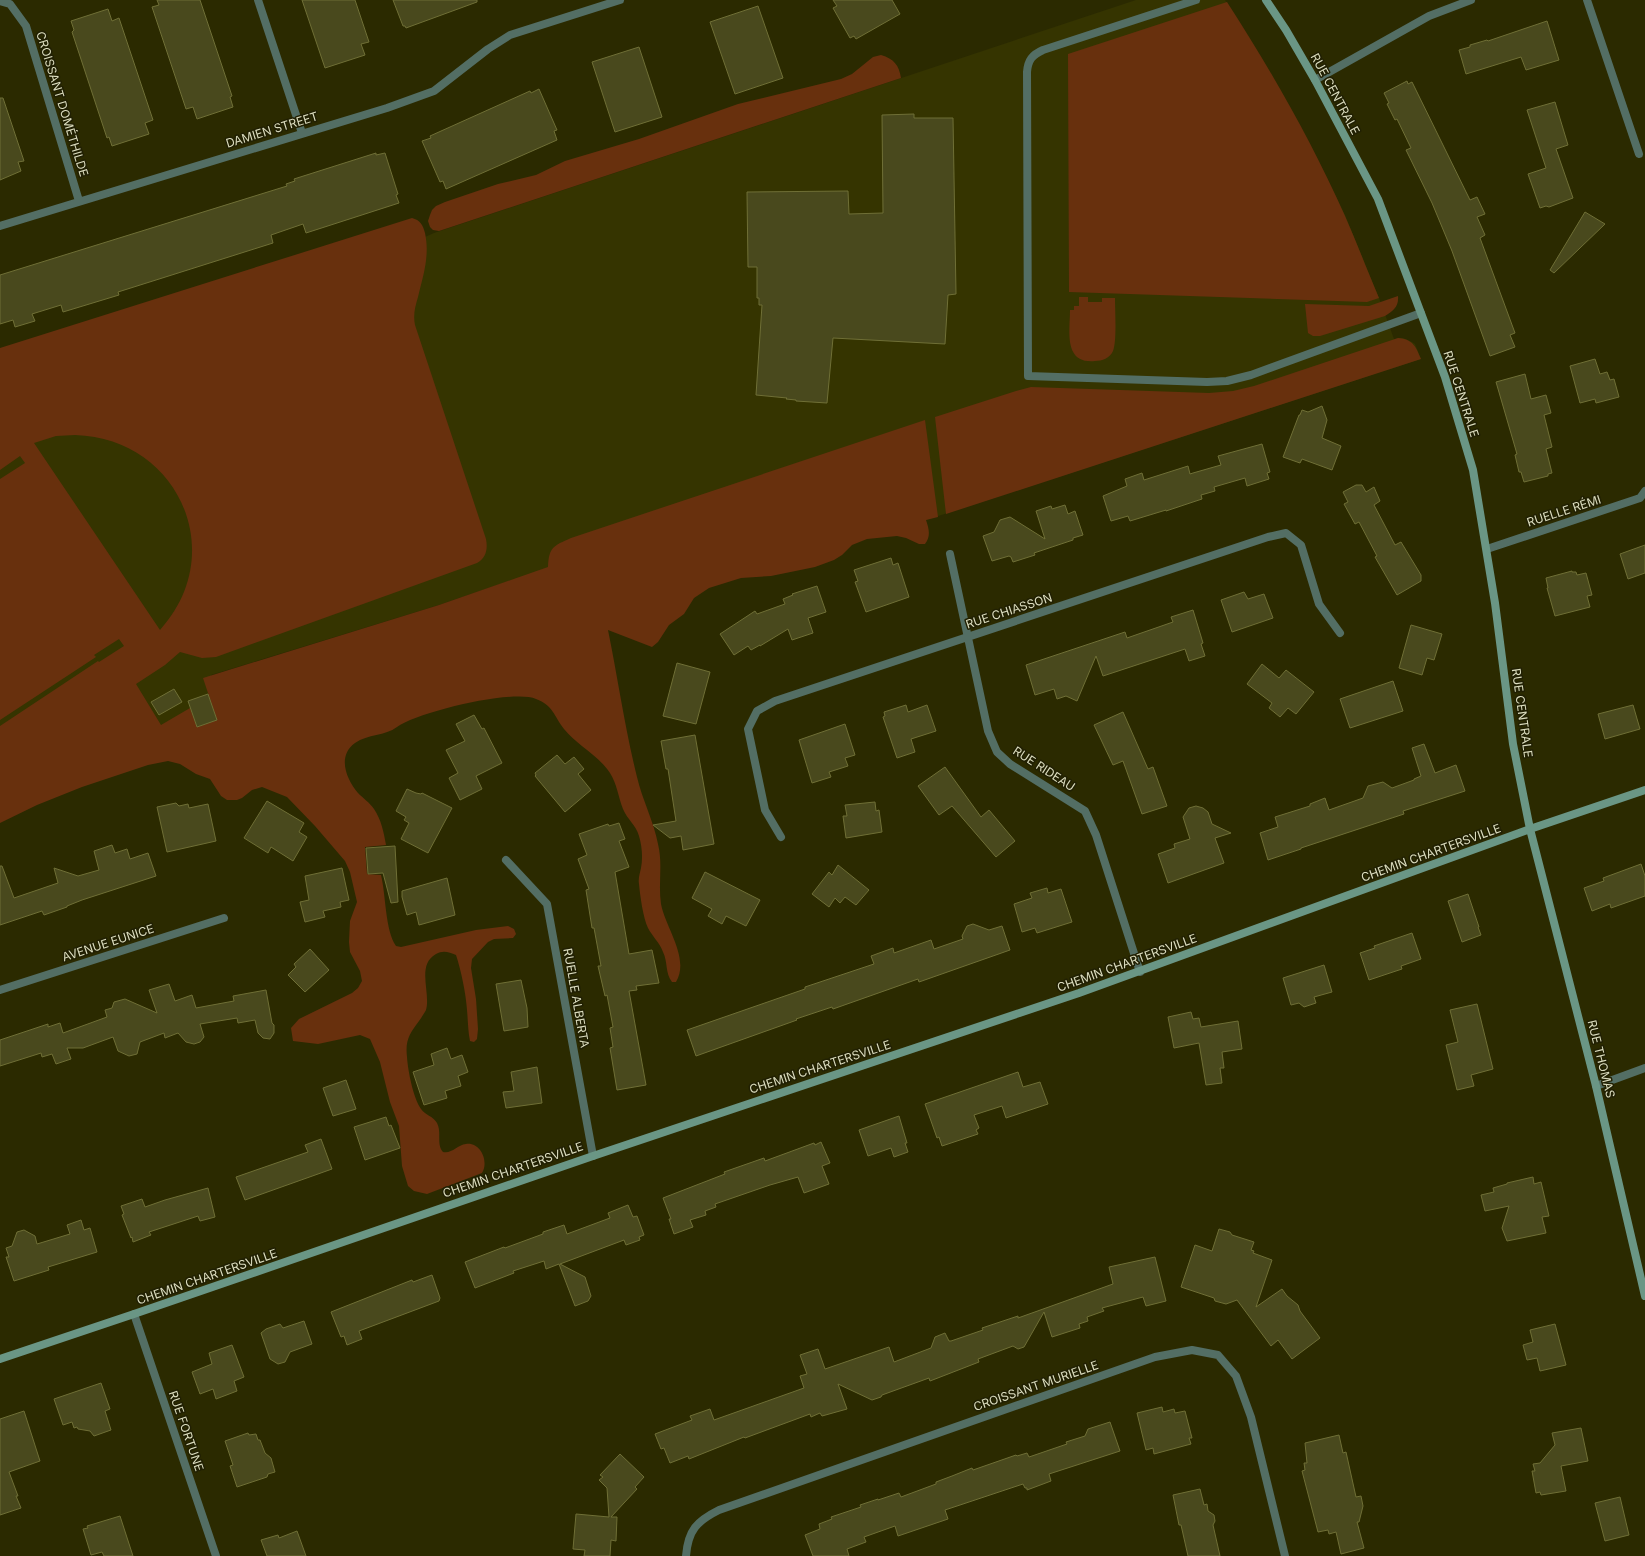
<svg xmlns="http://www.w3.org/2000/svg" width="1645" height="1556" font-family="Inter,sans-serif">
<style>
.built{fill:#353400}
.green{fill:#68300d;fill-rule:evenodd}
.building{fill:#49491d;stroke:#6f6f36}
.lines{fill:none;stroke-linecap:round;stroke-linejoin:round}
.lane{stroke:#536e64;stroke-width:8}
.street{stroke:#536e64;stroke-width:8}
.secondary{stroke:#6a9685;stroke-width:8}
.labels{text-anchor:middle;stroke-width:3;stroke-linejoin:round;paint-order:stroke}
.street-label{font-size:12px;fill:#dcddbf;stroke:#212003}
</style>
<rect width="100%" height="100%" fill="#2b2a00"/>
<path class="built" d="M1136,0H1225L1272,76L1326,177L1345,215L1379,298L1394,339L1403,338L1412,342L1415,344L1421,359L926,520L512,580L439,605L211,675L220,712L217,721L0,794V424L434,233Z"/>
<path class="green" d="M1227,2C1271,70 1312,142 1345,216C1357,243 1367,270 1379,298L1367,302L1069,292L1068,54Z
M881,55C894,59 899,65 901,78L439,231L433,230L430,227L428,221L430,215L432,210L436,206L445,202L498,184L536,175L565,161L639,139L738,104L841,79L852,74L873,57Z
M412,218C420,220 423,225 425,233C430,256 423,276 418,297C415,307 413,315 415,325L486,539C488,549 486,558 477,563L216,657L202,658L180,652L165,665L136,684L161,725L190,708L197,727L217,720L203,678L439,605L548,567C549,547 553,546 571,538L925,420L938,517L926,520C929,529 931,536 925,544H919L906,538L897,536L867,539L852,545L842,555L834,560L815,567L771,576L741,578L709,588L694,598L684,614L669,625L658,642L652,647L608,630C618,679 625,729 637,777C642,799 654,822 658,844C663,864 658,884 661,904C666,929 690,958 676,982H672C665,973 668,962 663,952C660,943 652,936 648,928C643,918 640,895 639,884C638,878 640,873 641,868C643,858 642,846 639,836C636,825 627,819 623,809C618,796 617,784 610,773C598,755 577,745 564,729C554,716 553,705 536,699C513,689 418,712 397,727C385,736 368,734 355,743C337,756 346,779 358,793C363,798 370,803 374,809C381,819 384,833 386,845L365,847L367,874L381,875C386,895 385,930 396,946L401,947L476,930L508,926L514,929L516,934L513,938L494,939L488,942L472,959L471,968L476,999L478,1029L477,1039L474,1042L470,1041C468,1031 468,1021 467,1010C466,994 461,970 456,955C449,952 443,950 436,954C416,965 431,993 426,1010C424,1014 421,1018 419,1021C410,1033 405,1040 407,1057C408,1071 413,1097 421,1109C425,1115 433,1116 437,1123C442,1132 436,1144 443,1152C452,1154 457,1145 466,1144C481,1142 489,1162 482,1173L427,1194L414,1191L408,1186L402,1166L399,1126L390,1102L380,1062L370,1039L360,1035L318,1044L293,1041L291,1028L299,1019L352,993L358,988L362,981L360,971L350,952L349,942L350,921L357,902L350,872L345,861L315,826L287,797L262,787L252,790L242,798L237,800H227L221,796L210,779L196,774L180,764L168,761L148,765L82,787L37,805L0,823V726L98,661L99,662L124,646L119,639L94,655L96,657L0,720V479L25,463L20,456L0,470V348ZM75,435C178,438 230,553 160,630L34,443L56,436Z
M1398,296C1399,307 1393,311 1385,316L1320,336H1313L1308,333L1305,304L1369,306Z
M1079,297H1088V302H1102V298H1115C1115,310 1117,341 1113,351C1110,358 1102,361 1095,361C1063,364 1070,331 1070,310H1074V306H1079Z
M1398,338C1413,339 1416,347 1421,359L946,514L935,417L1016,391L1031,387L1209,393L1233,391L1254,386Z"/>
<path class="building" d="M157,0H200L232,96L230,97L233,107L197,119L193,107L186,109L152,7L159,5Z
M302,0H355L369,42L361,44L365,55L325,68Z
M393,0H477V2L406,28L405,26H403Z
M833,0H892L900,14L856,39L854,36L850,38L833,8L837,6Z
M758,6L783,78L735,94L710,22Z
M108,9L112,21L119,18L153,120L145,123L149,134L112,146L109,137L107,138L72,32L74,30L71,21Z
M1547,21L1559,60L1526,70L1521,57L1466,74L1459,50L1470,47V45L1487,40L1488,41Z
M639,47L662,117L615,132L592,62Z
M1407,81L1408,84L1412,82L1470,200L1477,197L1485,214L1477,217L1485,235L1480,238L1515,333L1510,335L1515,347L1490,356L1452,251L1432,203L1406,150L1411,148L1397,119L1395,120L1387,104L1389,103L1384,93Z
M539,89L557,130L554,131L557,140L446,189L443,181L440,182L422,141L431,138L430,136L530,91L531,93Z
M0,98H3L24,161L18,162L21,171L0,180Z
M1555,102L1568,145L1556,149L1573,198L1549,207L1546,206L1540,208L1528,174L1546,168L1527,110Z
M914,114V118H953L956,294L948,295L945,344L833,338L827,403L796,401V400L786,399L787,398L756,395L762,305H759V298H757V267H748L747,192L848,191L849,214L883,213L882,115Z
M376,153V155L385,153L398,194L396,195L399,203L306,233L303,224L271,235L273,243L118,292L119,295L63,312L61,305L32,314L35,321L15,327L13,320L0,324V275L287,186L286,184L295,181L294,179Z
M1585,212L1605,224L1554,273L1550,270Z
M1595,359L1600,374L1607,372L1610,380L1614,379L1619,397L1596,403L1595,399L1580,403L1570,366Z
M1525,374L1531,399L1546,395L1551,413L1544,415L1552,447L1546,449L1552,473L1548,474V476L1524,482L1521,472H1519L1515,455L1517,454L1496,382Z
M1322,406L1327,420L1322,438L1341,446L1332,470L1302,459L1300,463L1283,457L1299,415H1300L1302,410L1308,412Z
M1262,444L1270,472L1267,473L1269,479L1247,486L1245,478L1214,487L1215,491L1201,495L1202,499L1166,511V510L1130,521L1128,516L1111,521L1103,496L1127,486L1125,479L1142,473L1144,480L1188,466L1190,474L1193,473L1221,465L1218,456Z
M1356,485H1362L1366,492L1374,487L1380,501L1374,505L1395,545L1401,542L1421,575V581L1397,595L1375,557L1377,556L1359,522L1355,524L1344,504L1348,502L1343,492Z
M1065,505L1068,514L1075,511L1083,535L1073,538V540L1034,553L1035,555L1013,562L1011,557L1009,556L992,561L983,536L994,532L1000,520L1010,517L1045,539L1036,511L1051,506L1052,509Z
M1645,545V573L1628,579L1620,554Z
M891,558L893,565L898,563L909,597L866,612L855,582L858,581L854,570Z
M1572,571V572H1576L1577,575L1586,573L1592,595L1587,596L1590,607L1555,616L1547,588H1548L1546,578Z
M817,586L826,612L808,618L813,633L792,640L788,629L760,646V645L751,650L748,646L734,655L720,634L755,611L757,614L785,604L783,599L793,595L792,594Z
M1244,592L1248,599L1264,594L1273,618L1232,632L1221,600Z
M1193,610L1203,643L1201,644L1205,656L1189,661L1185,649L1103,676L1096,656L1077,701L1066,696L1057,699L1054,689L1035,695L1026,665L1125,632L1127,638L1173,622L1171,617Z
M1411,625L1442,634L1434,660L1427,658L1422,675L1399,668Z
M677,663L710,672L696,724L663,716Z
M1262,664L1279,678L1286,670L1314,692L1296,714L1288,708L1280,717L1269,708L1272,703L1247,684Z
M1393,681L1403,711L1350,728L1340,699Z
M174,689L182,702L159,715L151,702Z
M208,694L217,720L197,727L188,701Z
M906,705L908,712L927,705L936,731L911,739L915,752L897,758L883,717L885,716L884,712Z
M1633,705L1640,729L1605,739L1598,714Z
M1123,712L1148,769L1153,767L1167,806L1142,814L1123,761L1113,765L1094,725Z
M474,715L482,729L484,728L502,763L476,776L482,789L460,800L449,778L458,773L446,750L465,741L456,724Z
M845,724L855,755L845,758L848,766L829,772L831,777L812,783L799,740Z
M695,735L714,844L683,850L681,836L670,838L653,825L676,821L668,769H666L661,741Z
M1424,744L1435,773L1456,765L1465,791L1403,811L1404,814L1301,848V849L1268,860L1260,833L1278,827L1275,817L1310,806V804L1325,798L1329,810L1363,798L1368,786L1383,782L1392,788L1414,780V779L1421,776L1412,748Z
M557,755L565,764L574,757L584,769L578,774L591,790L565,812L535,776L536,775L535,773Z
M945,767L981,817L989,810L1015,841L996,857L952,806L939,815L918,786Z
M407,789L416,793L421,794L422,793L452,808L428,853L401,839L409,823L404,820L406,817L396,811Z
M267,801L304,823L299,832L307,837L293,861L271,847L268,853L244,838Z
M875,802L876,811L879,810L882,832L846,838L843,816H847L845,805Z
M176,803L179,806L188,804L189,808L208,804L216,841L167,852L157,807Z
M1196,806L1203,808L1208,812L1212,824L1231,833L1215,838L1224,863L1168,883L1158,854L1175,848L1174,844L1190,839L1183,817L1189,808Z
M619,823L625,839L619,841L629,867L615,872L629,954L652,950L659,983L636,986L637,990L629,991L646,1085L617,1090L610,1048L613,1047L610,1028L613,1027L607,995L605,996L598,966H601L594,928H592L586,890L589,889L578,859L587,855L579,834L608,824L609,826Z
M112,845L115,853L127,849L130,859L148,853L156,876L82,900L67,906V907L44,915L42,911L0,925V866H2L14,898L58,883L54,868L78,876L99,870L94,851Z
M395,846L398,902L391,903L383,873L368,874L366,848Z
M1641,864L1645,876V896L1611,908L1610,904L1592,911L1584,888L1604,881L1603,878Z
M838,865L869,890L856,905L845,897L840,903L835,898L829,907L812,894L829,872L832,875Z
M342,868L349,900L340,902L341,907L323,911L325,917L305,922L300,902L309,900L305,876Z
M705,872L760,900L746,926L726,916L722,924L708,916L712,909L692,898Z
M447,878L455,915L419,925L416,912L407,915L402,897V891Z
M1047,888L1048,893L1061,889L1072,922L1037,933L1035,928L1022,932L1014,904L1032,898L1030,893Z
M1468,894L1479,927H1478L1481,935L1462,942L1448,901Z
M973,924L989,930L1002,926L1010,950L919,982L918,979L833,1009L832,1007L796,1019L797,1020L696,1056L687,1030L805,989V987L874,964L871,956L893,948L894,953L931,940L934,949L963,939L962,936L967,926Z
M1412,933L1421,959L1401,966L1402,969L1369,980L1360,953L1375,948L1374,946Z
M310,949L329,970L305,992L288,975L296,967L294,964Z
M1324,965L1332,992L1314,997L1316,1003L1304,1007L1299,1003L1291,1005L1283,978Z
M521,980L527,1008L528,1027L504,1031L496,984Z
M169,984L175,1001L192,995L196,1008L234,1001L233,996L266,990L272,1023L274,1025V1033L270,1039L263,1038L258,1033L255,1020L238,1023L237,1018L200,1024L204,1037L200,1042L194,1044L186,1042L178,1033L165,1038L164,1033L140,1042L137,1054L129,1056L118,1051L113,1037L83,1048H67L71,1059L56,1064L52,1054L42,1057L41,1053L0,1066V1040L48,1024V1027L60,1023L63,1033L107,1017L105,1010L112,1008L114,1002L125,999L157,1013L149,990Z
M1477,1004L1493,1069L1471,1075L1474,1086L1457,1090L1446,1045L1458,1042L1450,1010Z
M1191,1012L1193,1019L1199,1018L1201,1027L1238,1021L1242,1049L1222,1052L1224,1068H1220L1222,1083L1206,1085L1199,1043L1174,1048L1168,1017Z
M447,1048L451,1059L462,1055L468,1072L458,1076L461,1086L445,1091L447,1098L424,1105L413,1072L434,1065L431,1054Z
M537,1067L542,1103L506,1108L503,1092L514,1091L511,1072Z
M1018,1072L1023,1087L1040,1082L1048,1104L1006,1118L1002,1106L974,1115L979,1128L976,1130L978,1134L942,1146L939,1137L937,1138L925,1104Z
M346,1080L356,1109L333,1116L323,1088Z
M899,1116L907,1143H905L908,1152L894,1157L891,1148L868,1156L859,1130Z
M386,1117L389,1126L391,1125L400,1148L365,1160L354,1127Z
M321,1139L332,1169L245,1200L236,1177L308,1152L305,1145Z
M821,1142L830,1163L822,1166L829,1184L804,1193L798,1177L770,1185L715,1204L716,1207L705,1211L706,1215L690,1220L693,1227L674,1234L669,1219H671L663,1198L725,1174L724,1172L764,1158L765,1161L814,1143L815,1145Z
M1533,1177L1534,1184L1541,1182L1549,1216L1542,1217L1546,1233L1507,1241L1502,1228L1509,1206L1485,1211L1481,1195L1494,1192L1493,1188L1507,1184V1183Z
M208,1188L215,1217L200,1221L198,1216L149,1232L151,1235L133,1242L132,1237L131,1238L122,1215L124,1214L121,1206L142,1199L145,1207L165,1200Z
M628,1205L633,1217L637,1216L644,1235L639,1237L640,1240L626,1245L624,1240L560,1264L585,1277L591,1296L588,1301L575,1306L559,1264L546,1269L544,1261L513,1271L514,1273L475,1288L465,1262L504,1247L505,1248L543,1234V1232L564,1225L567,1234L610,1218L608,1213Z
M81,1220L84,1230L90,1228L97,1252L48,1267L49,1270L14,1281L6,1257H9L6,1248L12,1246L17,1232L24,1230L35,1236L37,1244L70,1234L67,1225Z
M1219,1229L1230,1232L1232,1235L1254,1242L1251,1250L1254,1251L1253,1253L1272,1260L1256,1307L1282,1289L1287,1296L1298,1305L1300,1311L1320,1338L1292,1359L1278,1340L1271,1346L1237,1300L1226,1304L1215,1301L1214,1298L1181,1287L1195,1245L1212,1251Z
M1155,1257L1166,1301L1146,1306L1143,1297L1102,1308L1104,1311L1087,1317L1088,1321L1079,1324L1080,1328L1052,1337L1044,1312L1024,1347L1018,1349L1013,1346L978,1359L979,1362L930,1381L929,1378L882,1395L881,1397L872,1400L838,1384L847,1409L822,1416L820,1413L811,1417L810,1414L745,1438L744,1437L689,1459L688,1456L670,1463L664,1448L661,1449L655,1434L692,1420L690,1416L710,1409L714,1420L804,1388L800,1376L807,1374L800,1355L818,1349L825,1369L889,1347L894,1362L931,1348L935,1337L945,1333L949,1341H951L983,1330L982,1328L1018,1316V1318L1113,1284L1109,1267Z
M432,1275L440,1298L439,1301L359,1331L362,1339L347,1345L344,1336L341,1337L331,1312L412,1280L413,1282Z
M304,1321L312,1344L290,1352L285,1362L278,1364L270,1359L261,1333L266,1329L280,1324L283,1328Z
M1555,1324L1566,1365L1540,1371L1537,1358L1527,1360L1523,1345L1533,1342L1530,1330Z
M232,1345L244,1377L234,1381L237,1391L216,1399L213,1389L200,1394L192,1372L212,1364L209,1353Z
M101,1383L110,1409L105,1411L111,1430L94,1436L90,1431L78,1429L77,1427L74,1428L72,1422L63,1425L54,1399Z
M1162,1407L1163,1412L1174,1409L1175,1413L1185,1411L1192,1438H1189L1191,1444L1154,1454L1153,1448L1146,1450L1137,1413Z
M24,1411L40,1461L9,1472L18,1496H16L21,1508L0,1515V1419Z
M1110,1422L1120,1451L1049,1474L1051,1481L1027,1490V1488H1025L1023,1484L945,1510L948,1519L898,1536L895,1526L864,1537L866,1542L847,1549L849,1556H813L805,1535L820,1529L819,1524L832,1519L831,1517L861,1507L860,1505L878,1499V1500L899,1493L901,1497L936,1484V1482L952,1476L972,1468L973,1470L1016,1455L1017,1456L1027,1453L1029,1457L1067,1444L1066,1442L1085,1436L1088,1429Z
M1581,1428L1588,1461L1561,1466L1566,1491L1541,1495L1540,1492L1536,1493L1532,1471H1535L1533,1464L1540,1463L1555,1445L1552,1433Z
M248,1433L249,1435L256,1434L258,1440H260L265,1453L271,1458L275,1472L268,1474L267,1477L237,1487L230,1466L233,1465L225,1441Z
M1339,1435L1343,1453L1346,1452L1356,1497L1361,1496L1363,1506L1359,1522H1357L1364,1548L1341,1554L1336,1532L1329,1534L1328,1530L1318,1532L1302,1471L1305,1470L1304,1463H1307L1305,1443Z
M620,1454L644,1477L635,1487L637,1489L611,1517H617L616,1541L611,1540L610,1556H584L585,1550L573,1549L576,1514L609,1517L607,1488L599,1480L603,1477L600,1475Z
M1200,1489L1204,1505L1207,1504L1208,1511L1214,1515L1215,1521L1213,1525L1220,1556H1188L1181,1525H1179L1173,1495Z
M1620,1497L1629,1535L1605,1541L1595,1503Z
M120,1516L133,1556H104L102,1552L91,1555L83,1529L88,1528L87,1526Z
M297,1531L306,1556H267L261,1540L278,1535L279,1538Z"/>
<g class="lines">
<path class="lane" d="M1196,0L1043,50C1032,55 1028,60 1027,72L1028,376L1207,382L1227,381L1251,375L1421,313"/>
<path class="street" d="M258,0L302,133
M1587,0L1639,154
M0,1L10,4L26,26L79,201
M1315,80L1429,16L1471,0
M0,226L387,108L434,91L488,49L510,35L620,0
M1487,549L1640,498L1645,491
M950,554L988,731L997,752L1010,764L1085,811L1096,835L1140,972
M781,837L765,810L748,729L757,711L775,701L1268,537L1286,533L1301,545L1319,604L1340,633
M506,860L547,904L593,1156
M0,990L224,918
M1596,1086L1645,1068
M134,1314L216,1556
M686,1556C688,1530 697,1521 719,1510L1155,1357L1192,1350L1218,1355L1236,1376L1251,1417L1285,1556"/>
<path class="secondary" d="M1266,0L1286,30L1315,80L1378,199L1445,377L1473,470L1495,603L1513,744L1530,829L1596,1086L1645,1296
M0,1359L134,1314L593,1156L1079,993L1530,829L1645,790"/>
</g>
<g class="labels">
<g class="street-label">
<text transform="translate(1335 94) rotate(62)" y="4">RUE CENTRALE</text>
<text transform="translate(62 104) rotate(73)" y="4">CROISSANT DOMÉTHILDE</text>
<text transform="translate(272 130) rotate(-17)" y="4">DAMIEN STREET</text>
<text transform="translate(1461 394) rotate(72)" y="4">RUE CENTRALE</text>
<text transform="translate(1564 511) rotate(-18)" y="4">RUELLE RÉMI</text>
<text transform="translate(1009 611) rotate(-18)" y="4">RUE CHIASSON</text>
<text transform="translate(1522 713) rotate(82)" y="4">RUE CENTRALE</text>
<text transform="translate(1044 769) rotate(33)" y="4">RUE RIDEAU</text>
<text transform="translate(1431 853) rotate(-20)" y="4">CHEMIN CHARTERSVILLE</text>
<text transform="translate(108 943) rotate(-18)" y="4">AVENUE EUNICE</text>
<text transform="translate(1127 963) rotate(-20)" y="4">CHEMIN CHARTERSVILLE</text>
<text transform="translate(576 998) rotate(80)" y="4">RUELLE ALBERTA</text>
<text transform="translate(1601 1059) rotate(76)" y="4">RUE THOMAS</text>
<text transform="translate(820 1067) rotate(-18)" y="4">CHEMIN CHARTERSVILLE</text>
<text transform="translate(513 1170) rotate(-19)" y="4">CHEMIN CHARTERSVILLE</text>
<text transform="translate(207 1277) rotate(-19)" y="4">CHEMIN CHARTERSVILLE</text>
<text transform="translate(1036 1386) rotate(-19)" y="4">CROISSANT MURIELLE</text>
<text transform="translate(186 1431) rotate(71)" y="4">RUE FORTUNE</text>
</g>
</g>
</svg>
